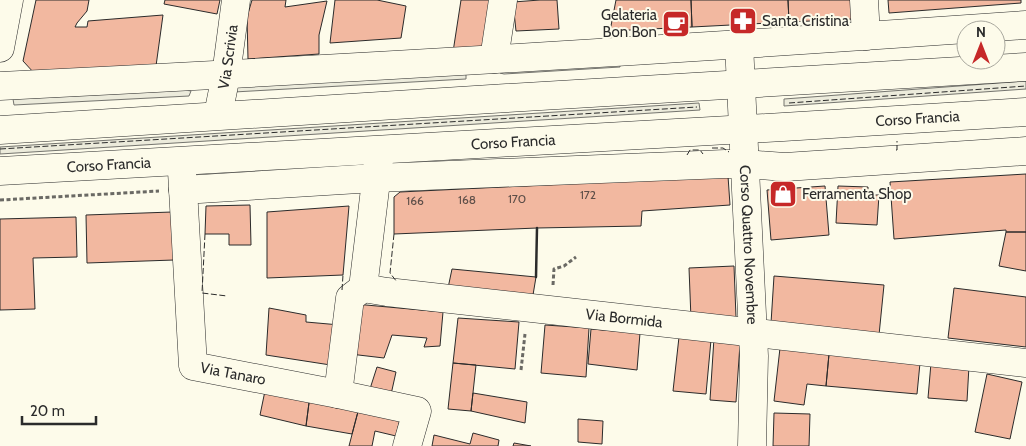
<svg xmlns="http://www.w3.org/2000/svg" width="1026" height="446" font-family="Cabin,sans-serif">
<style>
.green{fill:#ecebdb;stroke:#74746e}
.building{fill:#f2b8a0;stroke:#2b2b2b}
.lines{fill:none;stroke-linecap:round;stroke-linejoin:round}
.minor-casing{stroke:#2b2b2b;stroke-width:29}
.major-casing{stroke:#2b2b2b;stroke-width:29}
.path{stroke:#6a6964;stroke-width:3;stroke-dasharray:4 2.5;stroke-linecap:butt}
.minor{stroke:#fdfbea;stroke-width:28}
.major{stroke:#fdfbea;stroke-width:28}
.fence{stroke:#2b2b2b;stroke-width:1;stroke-dasharray:6 2.5;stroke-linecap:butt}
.wall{stroke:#2b2b2b;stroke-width:2.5}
.labels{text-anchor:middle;stroke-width:4;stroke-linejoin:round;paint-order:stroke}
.number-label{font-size:12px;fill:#5d4e48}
.poi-label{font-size:15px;fill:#2b2b2b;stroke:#fdfbea;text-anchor:start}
.street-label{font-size:15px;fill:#2b2b2b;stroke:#fdfbea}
</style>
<rect width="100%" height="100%" fill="#fdfbea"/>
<path class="green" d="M620,61V67L504,74L500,73L501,70Z
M466,71V79L234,92L232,83Z
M1026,81V89L784,106V99Z
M185,90L191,91L189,96L14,105L13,99Z
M699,103L700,110L0,154V147Z"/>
<path class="building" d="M36,0H89L87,11L77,23L75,27H87L88,21L163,15L156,66L35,74L23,61Z
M165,0H220L217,14L164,4Z
M252,0H286L285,7L327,1L319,35V54L248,59L247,17Z
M335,0H377L406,6L401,38L330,43Z
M461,0H492L483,50L453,52Z
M540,0H557L559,29L516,31L513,2Z
M616,0H691L692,27L610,31Z
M691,0H788L789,22L692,27Z
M788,0H852L853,19L789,22Z
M888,0H1021V3L889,13Z
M1026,174V232H1006V230L894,239L890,182Z
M728,176L730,205L642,211L641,226L537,228L394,234V197L400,192Z
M825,186L829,235L771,240L767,190Z
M838,186L868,187V195H879L877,225L836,223Z
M250,205L251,245H229V234H205L206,206Z
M349,206L343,275L267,278V212Z
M172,212L174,260L87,263L86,215Z
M76,217L77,257L33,258L35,309L0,310V219Z
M1006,232H1026V271L999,266Z
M734,266L736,317L691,319L689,268Z
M452,269L536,277L533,295L448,288Z
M774,276L884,285L879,335L771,323Z
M954,288L1026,297V347L948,338Z
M355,304L443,312L440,346L424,347L427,338L392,335L384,358L350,354Z
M269,308L306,315V322L340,325L337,366L266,355Z
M458,318L519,322L515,369L453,363Z
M545,325L589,328L586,377L541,373Z
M591,329L640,333L637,370L588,364Z
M679,337L711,340L706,394L673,391Z
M714,338L740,344L736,402L710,400Z
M780,348L829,354L826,386L807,384L804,405L774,401Z
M829,354L920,363L917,394L826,386Z
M453,363L476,365L471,411L448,409Z
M931,363L969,366L967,401L928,398Z
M377,367L396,372L390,399L368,395Z
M987,374L1022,382L1010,439L975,432Z
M266,386L310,395L306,426L260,415Z
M473,393L527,402L525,423L471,411Z
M310,395L360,404L352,434L306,426Z
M360,404L401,415L396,436L375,431L372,446H349Z
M774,413L810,414L809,446H773Z
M578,419L603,421L602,444L578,442Z
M473,433L499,440L498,446H432L434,435L470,444Z
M514,443L531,446H513Z"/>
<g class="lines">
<g class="minor-casing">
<g id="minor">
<path d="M864,0L866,36"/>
<path id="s1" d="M739,44L754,356L752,446"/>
<path d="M0,48L9,0"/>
<path d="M494,59L503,0"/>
<path d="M0,86C342,69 684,49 1026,25"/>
<path id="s2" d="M218,115L226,75L236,0"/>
<path id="s3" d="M379,160L375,178V189L363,288L387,292L1026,363"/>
<path id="s4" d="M182,171L193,366L338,394L417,411L407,446"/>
<path d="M183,190L375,178L725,164H745L785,167L1026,151"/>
<path d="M338,394L350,298L363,288"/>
</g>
</g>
<g class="major-casing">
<g id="major">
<path d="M0,130L491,99L1026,67"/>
<path id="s5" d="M0,171L783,127L1026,112"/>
</g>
</g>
<path class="path" d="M0,200L159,191
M553,285L554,269L564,266L576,257
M521,370L525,334"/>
<use href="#minor" class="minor"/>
<use href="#major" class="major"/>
<path class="fence" d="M789,103L1026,86
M712,148H723L729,152
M0,149L697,107
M896,150H897V141
M687,155L690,150H700L703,154
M205,234L202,293L227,296
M394,234L390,273L397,282
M342,290L343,275"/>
<path class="wall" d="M536,277L537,228"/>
</g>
<defs>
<g id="pharmacy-square" transform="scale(1.4375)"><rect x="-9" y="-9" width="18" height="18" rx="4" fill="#c62828" stroke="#fdfbea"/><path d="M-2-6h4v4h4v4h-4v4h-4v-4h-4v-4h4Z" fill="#fff"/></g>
<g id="cafe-square" transform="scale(1.4375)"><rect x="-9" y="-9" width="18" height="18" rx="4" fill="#c62828" stroke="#fdfbea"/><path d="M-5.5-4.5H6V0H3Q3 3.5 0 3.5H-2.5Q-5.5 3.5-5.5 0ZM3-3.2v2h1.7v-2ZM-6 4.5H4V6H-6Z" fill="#fff"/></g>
<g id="shop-square" transform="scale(1.4375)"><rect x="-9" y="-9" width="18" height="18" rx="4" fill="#c62828" stroke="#fdfbea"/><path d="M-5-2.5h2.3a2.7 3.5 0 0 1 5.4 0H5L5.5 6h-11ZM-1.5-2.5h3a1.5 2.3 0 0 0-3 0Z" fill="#fff"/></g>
</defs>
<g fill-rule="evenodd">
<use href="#pharmacy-square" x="743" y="21"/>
<use href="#cafe-square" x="676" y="24"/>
<use href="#shop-square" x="783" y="194"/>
</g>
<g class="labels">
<g class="number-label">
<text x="588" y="199">172</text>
<text x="517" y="203">170</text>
<text x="467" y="204">168</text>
<text x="415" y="205">166</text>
</g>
<g class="poi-label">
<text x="657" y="20" text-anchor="end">Gelateria<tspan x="657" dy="17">Bon Bon</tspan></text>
<text x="762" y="26">Santa Cristina</text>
<text x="802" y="199">Ferramenta Shop</text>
</g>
<g class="street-label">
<text dy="5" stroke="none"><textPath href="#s2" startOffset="59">Via Scrivia</textPath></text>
<text dy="5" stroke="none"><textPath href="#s5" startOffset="919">Corso Francia</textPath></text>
<text dy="5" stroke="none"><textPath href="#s5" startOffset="514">Corso Francia</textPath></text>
<text dy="5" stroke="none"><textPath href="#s5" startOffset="109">Corso Francia</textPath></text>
<text dy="5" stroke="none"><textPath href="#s1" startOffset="201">Corso Quattro Novembre</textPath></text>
<text dy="5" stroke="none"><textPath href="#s3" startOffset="392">Via Bormida</textPath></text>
<text dy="5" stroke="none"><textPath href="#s4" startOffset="236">Via Tanaro</textPath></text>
</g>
</g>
<g transform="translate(981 45)"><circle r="24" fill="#fdfbea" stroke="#a9a89e"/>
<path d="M0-4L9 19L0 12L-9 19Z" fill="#c62828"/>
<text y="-8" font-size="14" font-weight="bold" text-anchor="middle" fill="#2b2b2b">N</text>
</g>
<path d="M22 416v8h74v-8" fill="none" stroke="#2b2b2b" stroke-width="2.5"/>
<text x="30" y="416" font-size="15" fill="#2b2b2b" stroke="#fdfbea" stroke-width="4" paint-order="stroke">20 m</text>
</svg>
